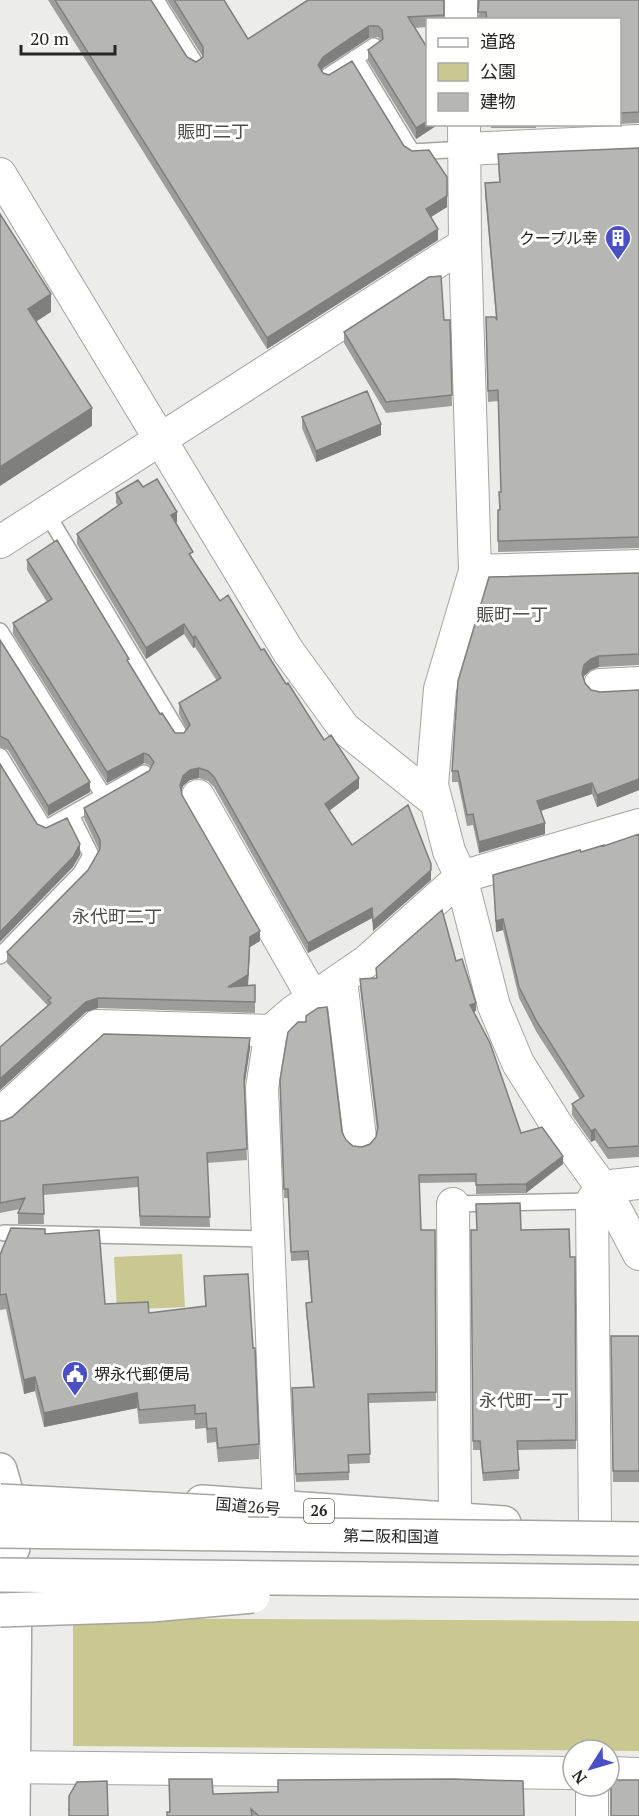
<svg xmlns="http://www.w3.org/2000/svg" width="639" height="1816" font-family="'PT Serif','Noto Sans JP',serif">
<style>
.green{fill:#cac891}
.lines{fill:none;stroke-linecap:round;stroke-linejoin:round}
.service-casing{stroke:#a4a4a1;stroke-width:18}
.minor-casing{stroke:#a4a4a1;stroke-width:34}
.tertiary-casing{stroke:#a4a4a1;stroke-width:36}
.trunk-casing{stroke:#a4a4a1;stroke-width:36}
.service{stroke:#fff;stroke-width:15}
.minor{stroke:#fff;stroke-width:32}
.tertiary{stroke:#fff;stroke-width:33}
.trunk{stroke:#fff;stroke-width:33}
.motorway-bridge-casing{stroke:#a4a4a1;stroke-width:36;stroke-linecap:butt}
.motorway-bridge{stroke:#fff;stroke-width:33}
.wall{fill:#9d9d99}
.shaded-wall{fill:#7f7f7d}
.building{fill:#b6b6b2;stroke:#7f7f7d;stroke-width:1.5}
.labels{text-anchor:middle;stroke-width:6;stroke-linejoin:round;paint-order:stroke}
.shield{fill:#fffffe;stroke:#676766;stroke-width:1.5}
.shield-label{font-size:15px;font-weight:bold;fill:#262625}
.poi-label{font-size:16px;fill:#262625;stroke:#fffffe;text-anchor:end}
.street-label{font-size:16px;fill:#262625;stroke:#fffffe}
.neighbourhood-label{font-size:18px;fill:#4d4d4a;stroke:#fffffe}
</style>
<rect width="100%" height="100%" fill="#ecece9"/>
<path class="green" d="M182,1254L185,1307L117,1310L114,1257Z
M73,1618L639,1621V1751L73,1746Z"/>
<g class="lines">
<g class="service-casing">
<path id="service" d="M156,0L195,63
M355,58L412,152L465,149
M328,76L374,46
M46,512L180,735
M0,631L104,796
M0,756L45,829L144,773
M0,956L81,873L91,855L71,815
M453,1204L592,1201
M4,1233L269,1239"/>
</g>
<g class="minor-casing">
<path id="minor" d="M461,0V20
M464,124L465,244L475,571L440,689L432,785L449,851L461,877L494,1006L518,1063L558,1127L609,1197L639,1254
M465,149L639,141
M0,174L288,651L344,728L436,802
M0,542L465,244
M475,571L639,566
M600,685L639,683
M198,796L313,998
M341,980L360,1138
M0,1114L97,1026L271,1031
M453,1204L455,1520
M279,1509L262,1088L271,1031L293,1012L367,961L461,877L639,825
M595,1528L592,1201L602,1187L639,1183
M0,1767L573,1773
M609,1773L639,1774
M592,1816V1786"/>
</g>
<g class="tertiary-casing">
<path id="tertiary" d="M0,1470L6,1491L11,1530
M13,1816L15,1581"/>
</g>
<g class="trunk-casing">
<path id="trunk" d="M202,1502L504,1523
M0,1548H13"/>
</g>
<use href="#service" class="service"/>
<use href="#minor" class="minor"/>
<use href="#tertiary" class="tertiary"/>
<use href="#trunk" class="trunk"/>
<g class="motorway-bridge-casing">
<path id="motorway-bridge" d="M0,1501L232,1513
M0,1531L639,1539
M0,1575L639,1582
M0,1610L151,1605L253,1596"/>
</g>
<use href="#motorway-bridge" class="motorway-bridge"/>
</g>
<path class="wall" d="M48,0H151L187,57L196,62L203,57L167,0H224L248,39L444,0V20H428V27L414,28L428,124H439L416,139L368,61V50L381,40L378,37L369,38L323,68L321,70L323,73L404,146L447,207L431,217L438,240L267,349Z
M479,0H639V123L620,124V20H478Z
M491,124H536V128H491Z
M639,148V548L498,552V510H500L499,492H501L498,401L488,402L486,328L496,318L485,194V183L499,182L498,154Z
M450,320L452,406L386,413L344,343V332Z
M302,417L381,435L316,462L302,428Z
M143,487L177,522L175,523L193,559L220,601L261,650L359,788L329,811L352,845L431,864V880L373,931L372,918L308,953L214,787L208,781L199,778L190,780L183,786L181,791L182,795L260,941L250,947L248,985H255V1013L98,1008L86,1012L0,1090V1047L48,1006L7,963V952L88,870L99,850L84,818V808L149,771L151,767L149,765L144,763L107,783L13,634V623L47,602L27,570V560L129,664L160,714L175,733H184L187,730L179,714V703L217,681L195,647L193,648L184,634L146,659L77,544V534L118,506L116,503V493Z
M639,573V665L599,667L591,670L584,676V679L585,683L591,690L600,692L639,690V790L597,807L592,794L541,811L545,834L479,853L473,825L467,826L458,782H452V771Z
M0,640L90,792L48,816L8,750L0,747Z
M639,834V1157L608,1159L595,1140L591,1142L572,1115V1104L580,1099L537,1033L519,998L503,930L496,932L493,875L604,846Z
M456,961L476,1011L474,1012L521,1133L563,1164L526,1193L476,1194V1182L419,1183L421,1230H435L436,1401L368,1403L370,1463L349,1464V1480L296,1482L292,1397L313,1387L306,1311V1303L311,1302L308,1260L291,1261L288,1198H284L280,1089L306,1022V1016L342,1132L346,1140L353,1146L362,1147L370,1144L376,1137L377,1131L360,988V979L376,978V968Z
M250,1048L244,1086L247,1160L207,1163L210,1227L140,1226L138,1187L43,1195L44,1224H18V1213L20,1209L0,1213V1121H3Z
M471,1230H521L570,1257H575L576,1449L518,1450L519,1479L483,1481L480,1450H473Z
M45,1234L105,1304L149,1313L205,1306L204,1276L259,1444V1459L218,1462L216,1442L207,1443L206,1428L195,1429V1420L139,1424L137,1408L44,1427L35,1391L24,1394L6,1309L0,1310V1255Z
M611,1336H639V1482H613Z
M213,1794L524,1816H167L169,1812Z"/>
<path class="shaded-wall" d="M369,26V38L323,68L318,76V65L323,57Z
M428,121V124H439L416,139V128Z
M447,196V207L426,220V209Z
M438,229V240L267,349V338Z
M51,294V312L28,327V309Z
M92,408V426L0,486V467Z
M381,424V435L316,462V451Z
M177,512V522L171,526V515Z
M184,624V634L146,659V648Z
M195,636V647L193,648V638Z
M599,656V667L591,670L584,676L582,685V674L584,665L591,659Z
M144,753V763L107,783V772Z
M199,768V778L190,780L183,786L180,795V785L183,776L190,770Z
M359,778V788L325,814V804Z
M639,779V790L597,807V795Z
M90,782V792L48,816V806Z
M592,783V794L537,812V801Z
M545,823V834L479,853V842Z
M80,844V855L73,867L0,942V932Z
M431,870V880L373,931V921Z
M372,908V918L308,953V943Z
M503,919V930L496,932V921Z
M260,931V941L250,947L248,986L228,987L250,937Z
M98,998V1008L86,1012L0,1090V1079L86,1002Z
M476,1003V1011L470,1013V1005Z
M250,1038V1048L244,1089V1078Z
M595,1129V1140L591,1142V1131Z
M563,1156V1164L526,1193V1184Z
M35,1377V1391L24,1394V1380Z
M137,1393V1408L44,1427V1413Z"/>
<path class="building" d="M55,0H151L187,57L196,62L203,57V47L174,0H224L248,39L308,0H444V15L408,17L428,49V121L416,128L368,50L383,39L382,30L378,26H369L349,39L323,57L318,65L323,73L329,75L352,61L404,146L412,151L429,150L447,177V196L426,209L438,229L267,338Z
M479,0H639V112L620,113V20H487L486,12H478Z
M639,148V537L498,541V510H500L499,492H501L498,390L488,391L486,317H495L497,320L485,183L500,182L498,154Z
M0,214L51,294L28,309L92,408L0,467Z
M441,276L444,320H450L452,395L386,402L344,332L429,277Z
M367,391L381,424L316,451L302,417Z
M157,479L177,512L171,515L193,552L189,554L220,601L228,595L261,650L264,649L286,684L288,683L324,740L331,735L359,778L325,804L352,845L408,805L431,864V870L373,921L372,908L308,943L214,777L208,771L199,768L190,770L183,776L180,785L182,795L260,931L250,937L248,975L228,987L255,985V1002L98,998L86,1002L0,1079V1047L51,1003L48,1000L51,998L7,952L88,870L100,849V840L84,808L149,771L154,762L149,755L144,753L107,772L13,623L52,599L27,560L57,540L129,659L127,660L160,714L162,713L175,733H184L190,725L179,703L221,678L195,636L193,638L184,624L146,648L77,534L122,503L116,493L138,480L143,487Z
M639,573V654L599,656L591,659L584,665L582,674L585,683L591,690L600,692L639,690V779L597,795L592,783L537,801L545,823L479,842L473,814L467,815L458,771H452L458,681L489,577Z
M0,640L90,782L48,806L8,740L0,736Z
M0,764L37,824L46,828L67,818L80,844L73,857L0,932Z
M639,834V1146L608,1148L595,1129L591,1131L572,1104L584,1096L537,1022L519,987L503,919L496,921L493,875L580,850L581,852L604,845V846Z
M442,910L456,961L462,959L476,1003L470,1005L490,1043L521,1133L542,1127L563,1156L526,1184L476,1185V1174L419,1175L421,1230H435L436,1392L368,1394L370,1454L348,1455L349,1472L296,1474L292,1388L314,1387L306,1303L312,1302L308,1251L291,1252L288,1189H284L280,1080L288,1032L298,1022H306V1016L318,1008L327,1007L342,1132L346,1140L353,1146L362,1147L370,1144L376,1137L378,1127L360,979L377,978L376,968Z
M104,1034L250,1038L244,1078L247,1149L207,1153L210,1217L140,1216L138,1177L43,1185L44,1214L18,1213L25,1198L0,1203V1121H3L12,1117Z
M520,1203L521,1230L569,1229L570,1257H575L576,1440L517,1441L519,1470L483,1473L480,1441H473L471,1230H477L476,1204Z
M11,1228L45,1229V1234L99,1230L105,1304L148,1302L149,1313L206,1306L204,1276L248,1274L253,1348H255L259,1444L218,1448L216,1428L207,1429L206,1413L195,1414V1405L139,1410L137,1393L44,1413L35,1377L24,1380L6,1294L0,1295V1255Z
M611,1336H639V1471H613Z
M169,1779H212L213,1794L278,1792V1780L453,1779L523,1781L524,1816H259L251,1809L252,1816H167V1812H170Z
M611,1780H639V1816H611Z
M107,1781L108,1816H69V1796L77,1782Z"/>
<defs>
<g id="building-pin" transform="scale(1.35)"><path d="M0 17L-7.5 6A9.5 9.5 0 1 1 7.5 6Z" fill="#4a4fc4" stroke="#fffffe"/><path d="M-4-6H4V6H1V3H-1V6H-4ZM-2.5-4.3h1.7v1.8h-1.7ZM.8-4.3h1.7v1.8H.8ZM-2.5-1h1.7V.8h-1.7ZM.8-1h1.7V.8H.8Z" fill="#fff"/></g>
<g id="civic-pin" transform="scale(1.35)"><path d="M0 17L-7.5 6A9.5 9.5 0 1 1 7.5 6Z" fill="#4a4fc4" stroke="#fffffe"/><path d="M-.6-6.5H3V-4.5H.6V-3L4-1V1h2V6H-6V1h2V-1L-.6-3ZM-1.2 2.5V6h2.4V2.5Z" fill="#fff"/></g>
</defs>
<g fill-rule="evenodd">
<use href="#building-pin" x="618" y="238"/>
<use href="#civic-pin" x="75" y="1374"/>
</g>
<g class="labels">
<rect class="shield" x="304" y="1499" width="30" height="24" rx="4.5"/>
<g class="shield-label">
<text x="319" y="1516">26</text>
</g>
<g class="poi-label">
<text x="598" y="244">クープル幸</text>
<text x="94" y="1380" text-anchor="start">堺永代郵便局</text>
</g>
<g class="street-label">
<text transform="translate(248 1506) rotate(5)" y="6">国道26号</text>
<text transform="translate(391 1536) rotate(1)" y="6">第二阪和国道</text>
</g>
<g class="neighbourhood-label">
<text x="213" y="138">賑町二丁</text>
<text x="512" y="621">賑町一丁</text>
<text x="117" y="923">永代町二丁</text>
<text x="524" y="1407">永代町一丁</text>
</g>
</g>
<rect x="426" y="18" width="195" height="108" fill="#fffffe" stroke="#a8a8a7" stroke-width="1.5"/>
<rect x="438" y="38" width="30" height="9" fill="#ffffff" stroke="#a8a8a7" stroke-width="1.5"/>
<text x="480" y="48" font-size="18" fill="#262625">道路</text>
<rect x="438" y="63" width="30" height="18" fill="#cac891" stroke="#a8a8a7" stroke-width="1.5"/>
<text x="480" y="78" font-size="18" fill="#262625">公園</text>
<rect x="438" y="93" width="30" height="18" fill="#b6b6b2" stroke="#a8a8a7" stroke-width="1.5"/>
<text x="480" y="108" font-size="18" fill="#262625">建物</text>
<g transform="translate(591 1768) rotate(233)"><circle r="28" fill="#fffffe" stroke="#a8a8a7" stroke-width="1.5"/>
<path d="M0-4.5L10 22L0 15L-10 22Z" fill="#4a4fc4"/>
<text y="-9" font-size="16" font-weight="bold" text-anchor="middle" fill="#262625">N</text>
</g>
<path d="M21 45v9h94v-9" fill="none" stroke="#262625" stroke-width="3"/>
<text x="30" y="45" font-size="18" fill="#262625" stroke="#fffffe" stroke-width="4.5" paint-order="stroke">20 m</text>
</svg>
